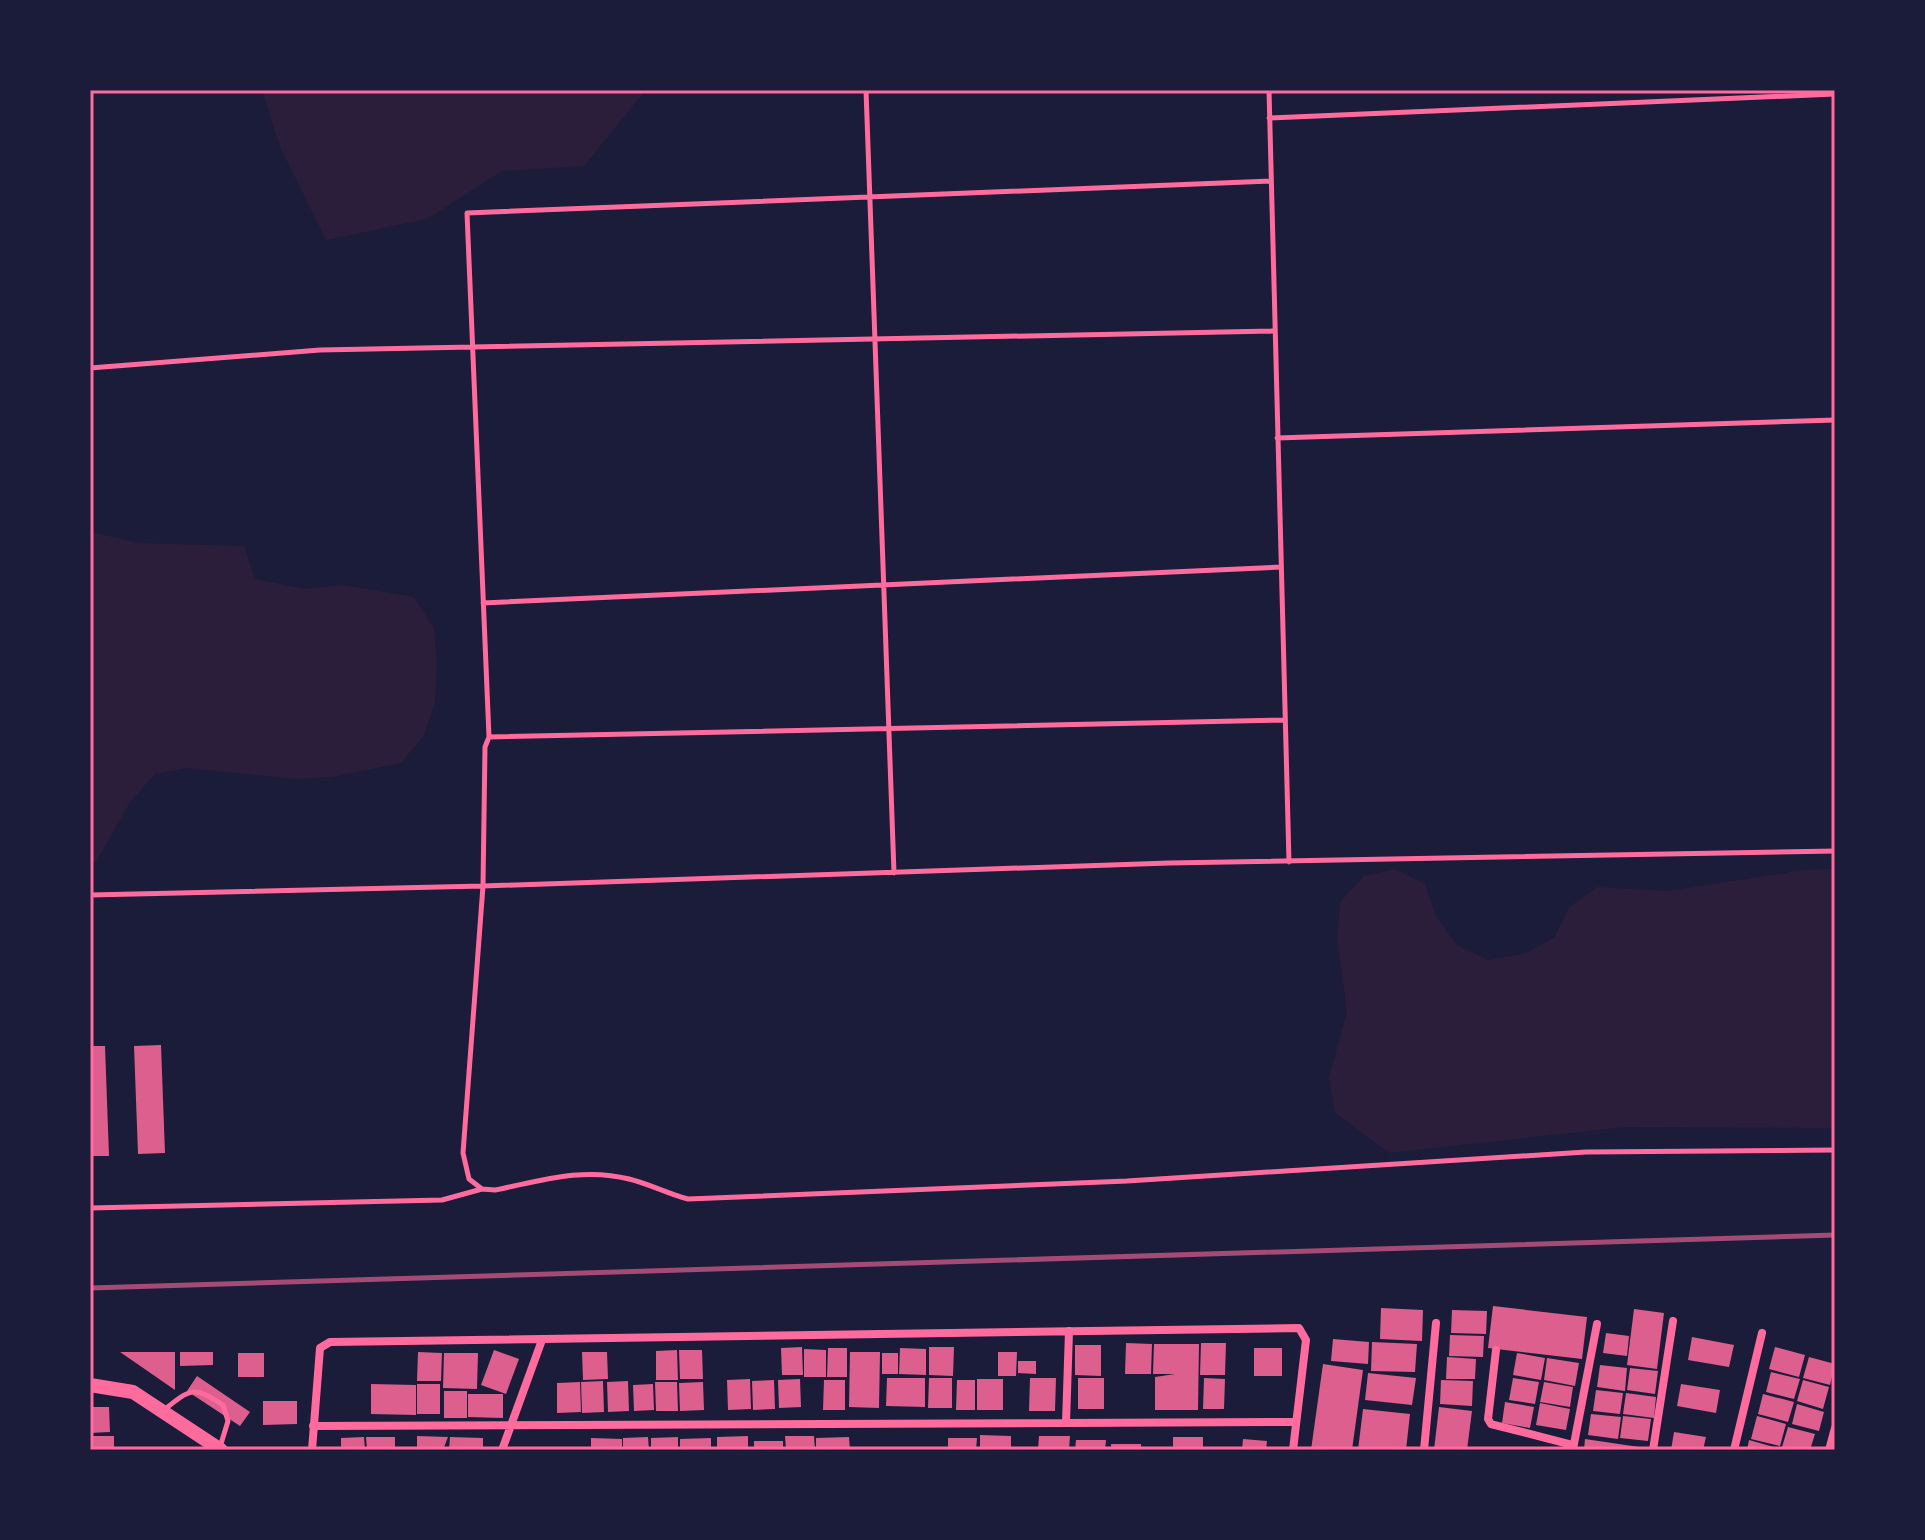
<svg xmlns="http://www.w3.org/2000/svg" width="1925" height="1540" font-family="Karla,sans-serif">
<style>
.green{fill:#2a1e3b}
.building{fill:#dd5f8e}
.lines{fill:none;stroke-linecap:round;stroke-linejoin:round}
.service{stroke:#ff6b9d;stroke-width:5}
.minor{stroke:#ff6b9d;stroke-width:8}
.secondary{stroke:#ff6b9d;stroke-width:14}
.rail{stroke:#a44b75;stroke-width:5}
.neatline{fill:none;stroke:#ff6b9d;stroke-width:3}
</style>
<rect width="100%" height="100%" fill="#1b1b3a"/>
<path class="green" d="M262,90H646L584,166L502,171L427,219L326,240L280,147Z
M90,532L139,543L244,546L255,579L305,589L342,585L414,597L434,628L437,665L435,703L423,737L401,763L332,777L296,779L188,768L155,774L130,802L96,862L90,865Z
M1395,869L1425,884L1436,916L1457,945L1488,960L1524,954L1554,938L1569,907L1597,887L1667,891L1804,870L1835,869V1128L1626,1127L1389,1153L1335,1113L1329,1077L1347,1012L1337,939L1340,902L1364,876Z"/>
<path class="building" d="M161,1045L165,1153L138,1154L134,1046Z
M90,1046H105L109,1156H90Z
M1493,1306L1587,1317L1582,1359L1488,1348Z
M1381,1308L1423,1310L1422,1341L1380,1339Z
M1634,1309L1664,1313L1657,1369L1627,1365Z
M1452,1310L1487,1311L1486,1334L1451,1333Z
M1606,1333L1629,1336L1627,1356L1603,1353Z
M1450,1335L1484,1336L1483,1357L1449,1356Z
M1692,1337L1734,1345L1729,1367L1688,1360Z
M1333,1339L1369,1342L1368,1364L1331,1361Z
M1372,1342L1417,1344L1415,1372L1371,1371Z
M1126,1343L1152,1344L1151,1374H1125Z
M1201,1343H1226L1225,1375H1200Z
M1154,1344H1199L1198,1410H1155V1377L1175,1374H1153Z
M1075,1345H1101V1376L1075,1375Z
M802,1347L803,1375H782L781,1348Z
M929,1347H954L953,1376L929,1375Z
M1775,1347L1805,1355L1799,1377L1769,1369Z
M828,1348H847V1377H827Z
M900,1348L926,1349V1375L899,1374Z
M1254,1348H1282V1376H1254Z
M804,1349L826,1350V1377H804Z
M494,1350L519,1359L506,1394L481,1385Z
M677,1350L678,1380H656V1351Z
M679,1350H702L703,1379H680Z
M120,1352H175V1390Z
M180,1352H213V1365L180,1366Z
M418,1352L442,1353L441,1381H417Z
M582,1352H607L608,1379L583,1380Z
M850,1352H880L879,1408L849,1407Z
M998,1352H1017L1016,1376H998Z
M238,1353H264V1377H238Z
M444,1353H478L477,1389L443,1388Z
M882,1353H898V1374H882Z
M1517,1353L1545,1358L1541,1380L1513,1375Z
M1447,1357L1476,1359L1475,1379H1446Z
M1809,1357L1835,1364L1830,1385L1803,1378Z
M1547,1358L1579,1363L1575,1386L1544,1380Z
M1018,1361H1036V1374L1018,1373Z
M1323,1364L1363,1370L1352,1450H1311Z
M1600,1365L1627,1368L1625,1391L1597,1387Z
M1630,1368L1658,1371L1655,1394L1627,1390Z
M1771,1372L1800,1379L1794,1399L1766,1392Z
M1368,1373L1416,1378L1412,1405L1365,1400Z
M197,1376L250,1412L240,1426L187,1391Z
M887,1378H925V1407L886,1406Z
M929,1378H952V1408H928Z
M1030,1378H1056L1055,1411H1029Z
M1078,1378H1104V1409H1078Z
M1204,1378L1225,1379L1224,1409H1203Z
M1513,1378L1539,1382L1535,1404L1509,1400Z
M750,1379L751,1409L728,1410L727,1380Z
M800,1379L801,1407L779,1408L778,1380Z
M977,1379H1003V1410H977Z
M774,1380L775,1409L753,1410L752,1381Z
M824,1380H845V1410H823Z
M957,1380H975V1410H956Z
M1441,1380L1473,1381L1472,1406L1440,1404Z
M1803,1380L1829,1387L1823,1409L1797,1401Z
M603,1381L604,1412L582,1413L581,1382Z
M628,1381L629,1411L608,1412L607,1382Z
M580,1382L581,1412L557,1413V1383Z
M655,1382H677L678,1411H656Z
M703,1382L704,1410L680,1411L679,1383Z
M1544,1382L1573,1387L1570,1407L1540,1402Z
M371,1384L416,1385V1415L371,1414Z
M417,1384H440V1414H417Z
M653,1384L654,1410L634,1411L633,1385Z
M1681,1384L1720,1390L1716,1413L1677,1406Z
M1596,1390L1623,1393L1620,1414L1593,1411Z
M444,1391H467V1418H444Z
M1626,1393L1656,1397L1654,1418L1623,1414Z
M468,1394H503V1418L468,1417Z
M1763,1394L1794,1402L1788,1422L1758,1414Z
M263,1401H297V1424L263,1425Z
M1505,1402L1534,1407L1530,1428L1502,1423Z
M1540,1403L1570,1409L1566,1430L1536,1425Z
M1797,1404L1824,1412L1819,1431L1792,1424Z
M90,1407H109L110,1432L90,1433Z
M1439,1407L1472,1411L1467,1450H1434Z
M1363,1409L1410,1414L1406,1450H1358Z
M1591,1414L1621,1417L1618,1439L1588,1435Z
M1623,1416L1651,1419L1648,1441L1620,1438Z
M1757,1416L1786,1424L1780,1446L1751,1439Z
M1788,1427L1815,1434L1810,1450L1782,1447Z
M1674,1432L1706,1437L1703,1450H1671Z
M980,1435L1011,1436V1450H980Z
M90,1436H114V1450H90Z
M417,1436L448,1437L443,1450H417Z
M748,1436V1450H717V1437Z
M785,1436H814L815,1450H786Z
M1039,1436H1070L1069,1450H1038Z
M364,1437L365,1450H341V1438Z
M366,1437H395V1450H367Z
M450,1437L483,1438V1450H449Z
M648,1437L649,1450H623V1438Z
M678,1437V1450H651V1438Z
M849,1437L850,1450H816V1438Z
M1173,1437H1203V1450H1173Z
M591,1438L622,1439V1450H591Z
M711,1438V1450H680V1439Z
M948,1438H977L976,1450H948Z
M1243,1439L1267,1441L1266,1450H1242Z
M1585,1439L1646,1448L1645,1450H1584Z
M1076,1440H1106L1105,1450H1075Z
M1749,1440L1781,1449V1450H1747Z
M754,1441H783V1450H754Z
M1111,1444H1141V1450H1111Z"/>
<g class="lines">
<path class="service" d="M866,90L894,873
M1269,90L1289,862
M1269,118L1835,94
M1271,181L467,213L489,737L485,747L483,886L463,1153L469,1179L482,1189L495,1190C540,1181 583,1167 629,1179C650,1184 668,1194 688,1199L1127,1181L1586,1152L1835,1150
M90,368L320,350L1274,331
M1277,438L1835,420
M483,603L1281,567
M489,737L1285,720
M90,895L483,886L1169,863L1835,851
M90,1208L442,1200L482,1189
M164,1410C191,1388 194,1386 223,1405L228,1421L220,1447"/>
<path class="minor" d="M1496,1350L1488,1419L1491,1424L1573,1445
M1066,1423L1069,1331
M313,1426L1296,1422
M1573,1449L1597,1324
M312,1450L320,1348L330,1342L1299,1328L1306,1340L1293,1450
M502,1450L542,1340
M1424,1450L1436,1323
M1653,1450L1673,1321
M1734,1450L1762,1333
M1829,1450L1835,1428"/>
<path class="secondary" d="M90,1385L133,1392L221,1450"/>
<path class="rail" d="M90,1288L1835,1235"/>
</g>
<rect width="1925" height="1540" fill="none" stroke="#1b1b3a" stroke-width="184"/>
<rect x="92" y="92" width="1741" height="1356" class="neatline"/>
</svg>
